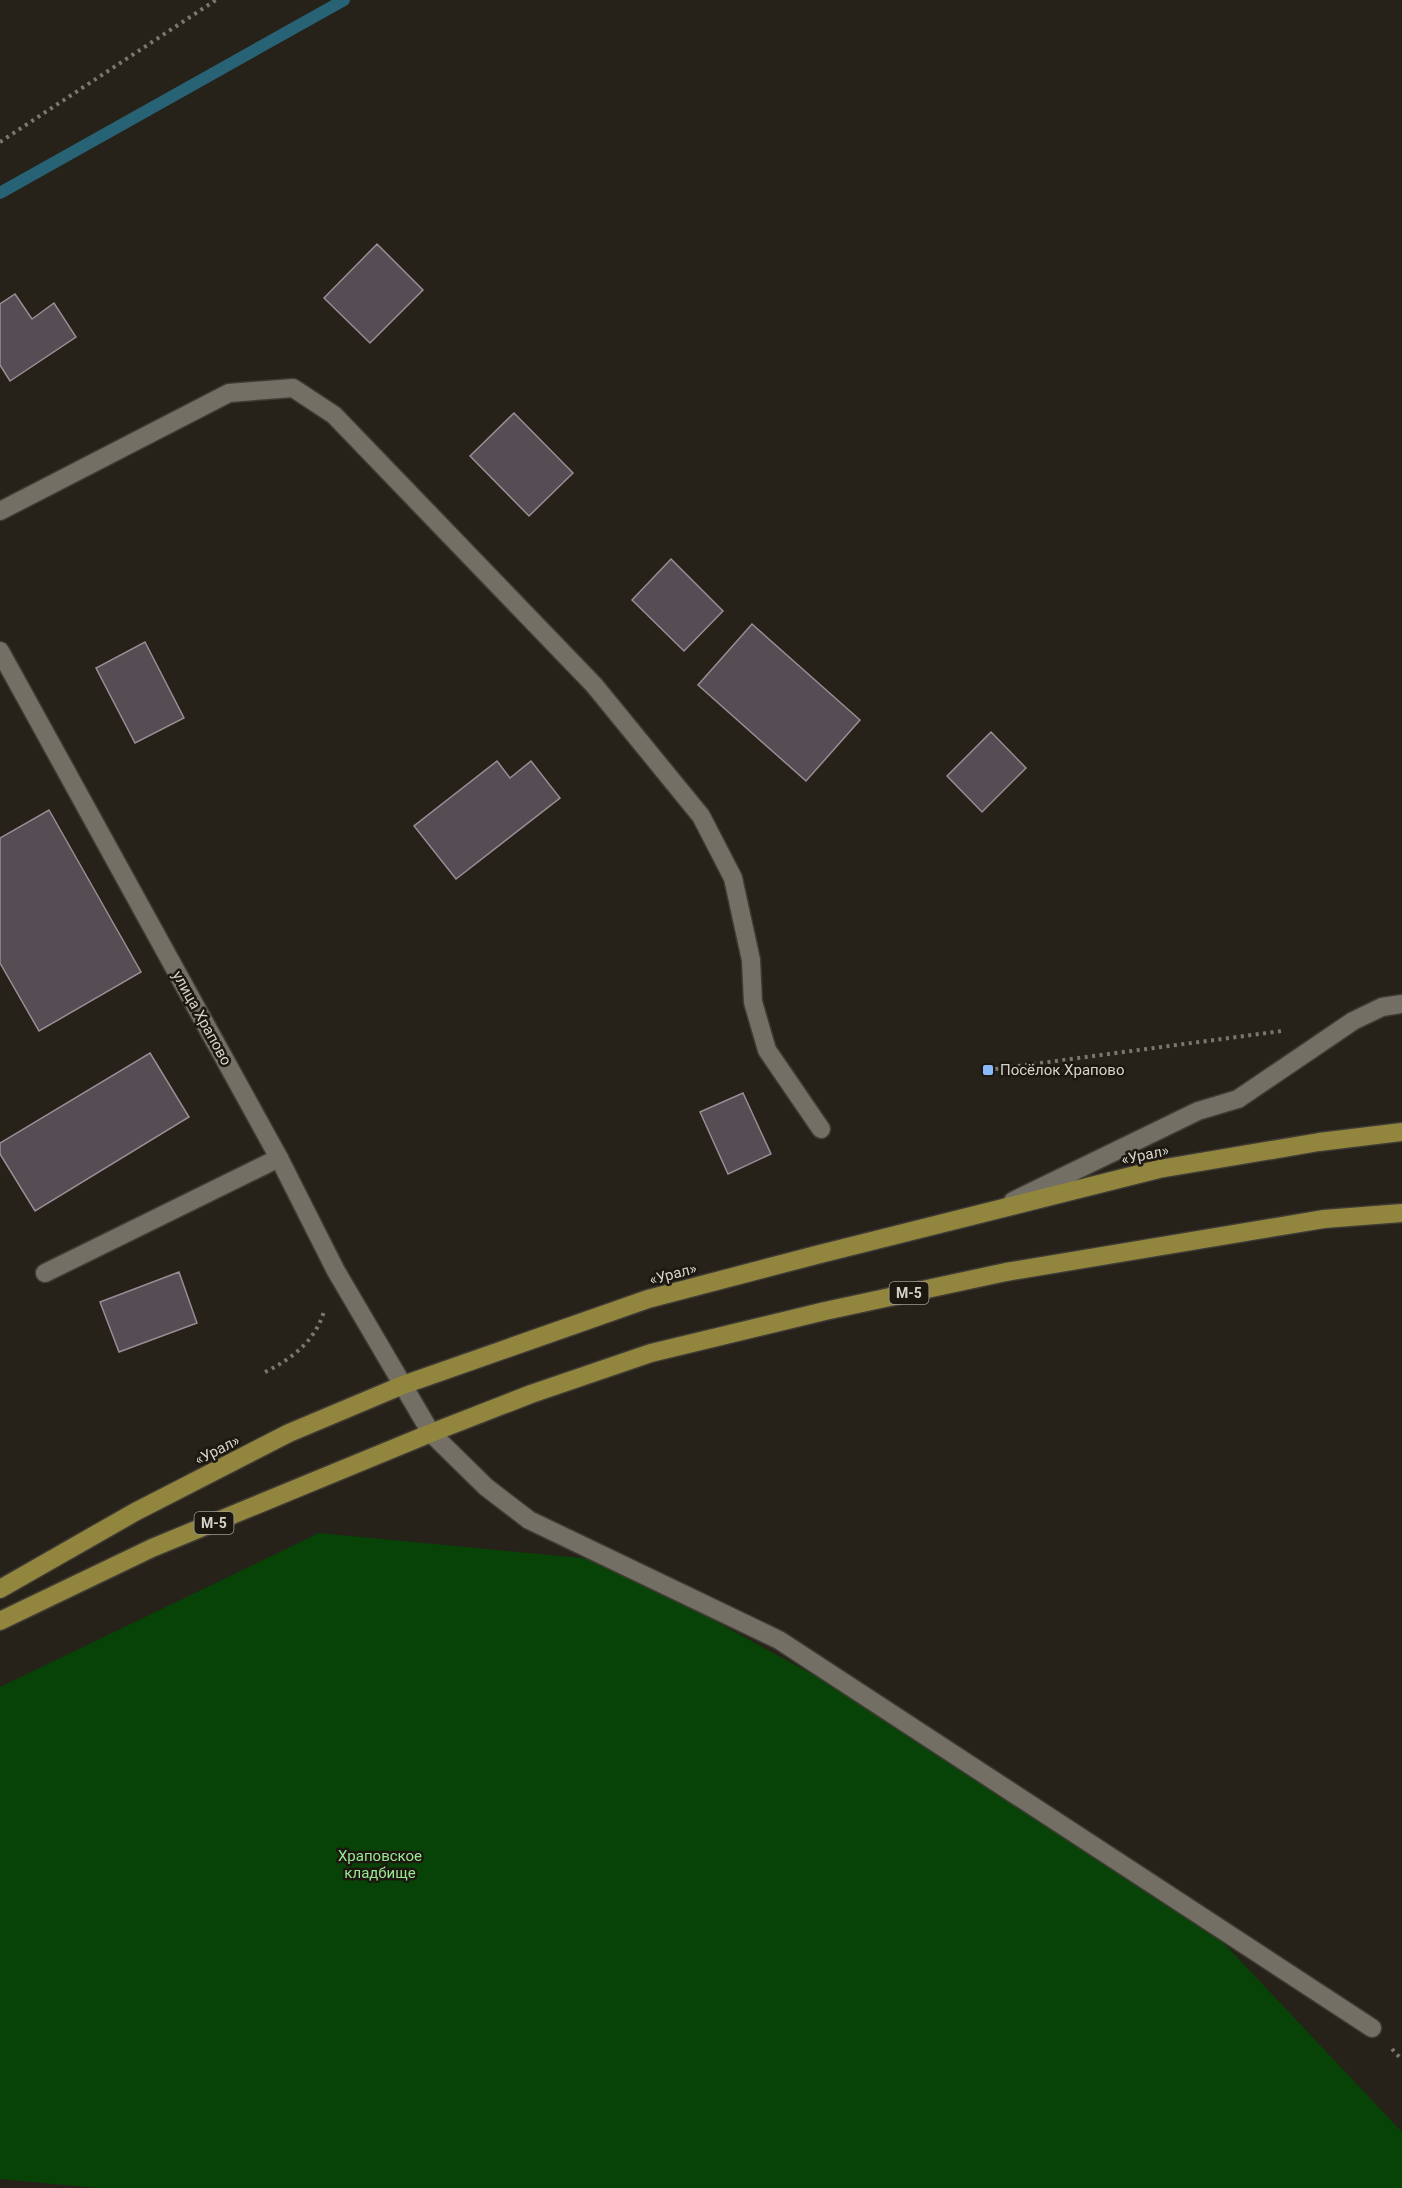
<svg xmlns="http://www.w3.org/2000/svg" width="1402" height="2188" font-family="Roboto,sans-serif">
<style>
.green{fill:#074307}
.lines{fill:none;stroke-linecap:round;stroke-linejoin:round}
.stream{stroke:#276374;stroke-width:12}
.building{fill:#564c53;stroke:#988e95;stroke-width:1.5}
.lane-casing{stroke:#3f3b34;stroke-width:21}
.street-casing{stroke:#3f3b34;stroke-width:21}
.highway-casing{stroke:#3f3b34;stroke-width:21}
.path{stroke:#7b7770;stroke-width:4;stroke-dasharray:3 4.5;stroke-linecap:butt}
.lane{stroke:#746f64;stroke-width:18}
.street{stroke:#746f64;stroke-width:18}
.highway{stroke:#92863f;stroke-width:18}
.poi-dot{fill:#8abafc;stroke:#1c1810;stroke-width:2}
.labels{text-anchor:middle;stroke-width:5;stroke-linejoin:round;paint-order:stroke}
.shield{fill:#1c1810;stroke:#9e9a94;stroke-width:1.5}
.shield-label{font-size:14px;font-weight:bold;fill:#d5d2cc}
.street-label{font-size:15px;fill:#d5d2cc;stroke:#1c1810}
.poi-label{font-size:15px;fill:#d5d2cc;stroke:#1c1810;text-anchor:start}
.park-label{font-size:15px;fill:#97e892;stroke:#1c1810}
</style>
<rect width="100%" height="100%" fill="#262119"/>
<path class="green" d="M319,1533L603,1560L876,1709L1201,1919L1402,2132V2188H97L0,2179V1687Z"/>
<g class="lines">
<path class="stream" d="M0,193L344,0"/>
</g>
<path class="building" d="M377,244L423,290L370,343L324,298Z
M15,294L32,319L54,303L76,337L10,381L0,365V304Z
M514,413L573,473L529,516L470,456Z
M671,559L723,611L684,651L632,600Z
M752,624L860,720L806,781L698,685Z
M145,642L184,718L135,743L96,668Z
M991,732L1026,768L982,812L947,776Z
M497,761L510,778L531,761L560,798L456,879L414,826Z
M49,810L141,972L39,1031L0,963V838Z
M150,1053L189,1117L35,1211L0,1154V1143Z
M743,1093L771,1154L728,1174L700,1112Z
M179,1272L197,1323L119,1352L100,1302Z"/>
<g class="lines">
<g class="lane-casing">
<path id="lane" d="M0,511L229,393L293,388L334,415L594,685L701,816L733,878L751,960L753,1002L767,1050L821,1129
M1013,1201L1198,1111L1238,1099L1353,1021L1382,1007L1402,1004
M45,1273L279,1158
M431,1433L486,1487L529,1520L779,1640L1372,2028"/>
</g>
<g class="street-casing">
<path id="street" d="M0,651L279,1158L336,1271L431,1433"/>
</g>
<g class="highway-casing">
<path id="highway" d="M0,1589L135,1512L289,1433L403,1385L648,1299L820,1254L1159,1169L1319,1142L1402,1132
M0,1621L152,1548L431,1433L531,1394L651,1353L825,1311L1006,1272L1324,1219L1402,1213"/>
</g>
<path class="path" d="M0,142L216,0
M988,1070L1282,1031
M265,1372C292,1359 316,1340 324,1311
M1392,2049L1402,2060"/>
<use href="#lane" class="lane"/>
<use href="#street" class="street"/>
<use href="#highway" class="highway"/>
</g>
<rect class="poi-dot" x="982" y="1064" width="12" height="12" rx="3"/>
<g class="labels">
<g class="shield">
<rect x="889.5" y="1282" width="39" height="22" rx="4.5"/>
<rect x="194.5" y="1512" width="39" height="22" rx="4.5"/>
</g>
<g class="shield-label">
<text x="909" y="1298">М-5</text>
<text x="214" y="1528">М-5</text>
</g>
<g class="street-label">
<text transform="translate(202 1018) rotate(61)" y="5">улица Храпово</text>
<text transform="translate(1145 1155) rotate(-12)" y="5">«Урал»</text>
<text transform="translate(673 1274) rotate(-15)" y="5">«Урал»</text>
<text transform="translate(217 1450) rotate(-27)" y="5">«Урал»</text>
</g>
<g class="poi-label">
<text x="1000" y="1075">Посёлок Храпово</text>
</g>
<g class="park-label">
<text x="380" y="1861">Храповское<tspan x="380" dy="17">кладбище</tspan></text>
</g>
</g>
</svg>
